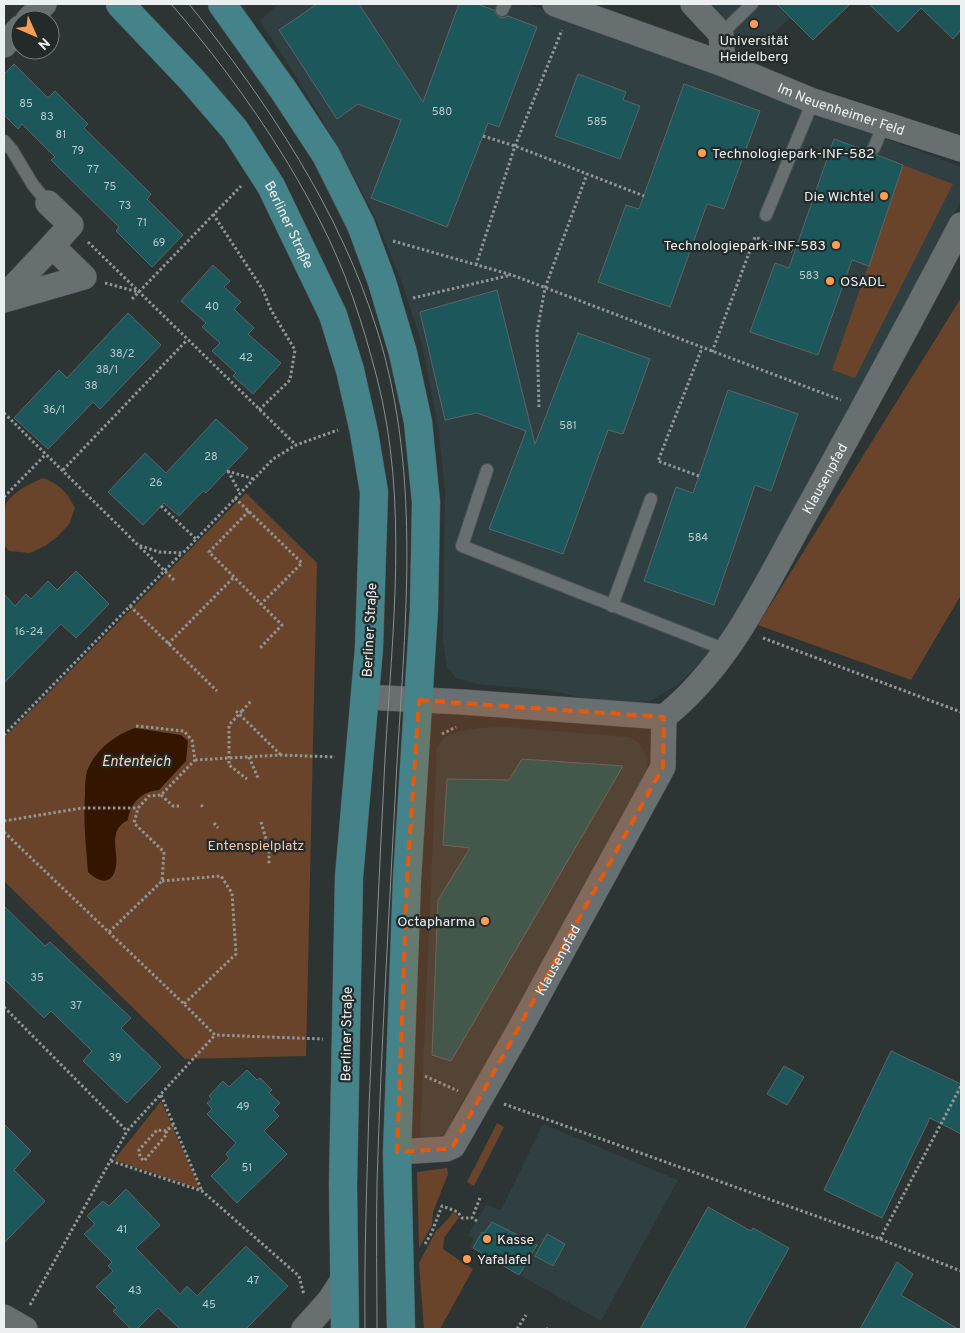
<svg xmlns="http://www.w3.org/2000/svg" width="965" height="1333" font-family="Overpass,sans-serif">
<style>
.built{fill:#303f41}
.green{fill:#69442a}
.water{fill:#341600}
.building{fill:#1c575c;stroke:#5c6465}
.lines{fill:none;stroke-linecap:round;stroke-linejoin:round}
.lane-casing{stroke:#4d5253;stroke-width:14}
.street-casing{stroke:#4d5253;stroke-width:26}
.primary-casing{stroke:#4d5253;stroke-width:29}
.path{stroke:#919697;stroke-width:3;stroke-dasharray:2.5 2.5;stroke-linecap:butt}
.lane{stroke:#686f70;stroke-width:12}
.street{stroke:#686f70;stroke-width:25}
.primary{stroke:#448389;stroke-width:28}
.tram{stroke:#898e8f;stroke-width:1}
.path-bridge{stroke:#919697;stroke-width:3;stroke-dasharray:2.5 2.5;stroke-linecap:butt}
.marked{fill:#e8590c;fill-opacity:0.2;stroke:#e8590c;stroke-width:4;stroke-dasharray:10 6;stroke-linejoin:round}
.poi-dot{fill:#fd9d55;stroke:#232a2a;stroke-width:2}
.labels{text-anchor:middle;stroke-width:4.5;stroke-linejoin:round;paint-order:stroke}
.number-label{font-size:11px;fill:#b8cacc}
.poi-label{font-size:14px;fill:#ecf0f1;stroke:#232a2a;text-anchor:start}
.street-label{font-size:14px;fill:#ecf0f1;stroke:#232a2a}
.park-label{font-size:14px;fill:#fac4a0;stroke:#232a2a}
.water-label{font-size:15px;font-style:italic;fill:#fad5bd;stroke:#232a2a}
</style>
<rect width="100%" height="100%" fill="#2d3434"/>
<path class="built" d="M278,4H528L961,167V201L748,593L706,658L677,685L650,701L625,704L605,703L553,691L477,684L456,678L447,667L443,641L445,491L438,425L422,345L403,285L375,217L339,149L299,81L260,21Z
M705,4H804L762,45L746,46Z
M508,727L629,737L638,742L648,758L645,781L482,1074L464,1097L447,1132L434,1139L420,1136L437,747L445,737L457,732L479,728Z
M543,1124L678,1180L601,1321L470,1247L474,1239L468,1235L486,1205L501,1210Z"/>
<path class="green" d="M903,165L953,184L855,378L832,370Z
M961,298V595L911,680L758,625Z
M44,478C60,485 67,492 75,508L69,524L58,536L45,546L30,553L9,551L4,545C4,534 1,520 4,509C7,495 31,482 44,478Z
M246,493L317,563L306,1056L185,1059L4,881V738Z
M161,1101L200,1189L114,1160Z
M497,1123L504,1127L474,1186L467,1182Z
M447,1168L448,1174L433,1212L432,1225L419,1248L417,1172Z
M453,1212L459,1217L444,1238L443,1249L473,1269L440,1329H424L419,1263L436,1231L449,1218Z"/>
<path class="water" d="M135,728L181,735L188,741L186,761L159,790C142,791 130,803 128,820C122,823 117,828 116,834C113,845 118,856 116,866C113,886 99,883 88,872C86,846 83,821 85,794C85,787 85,778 87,771C95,750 115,735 135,728Z"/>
<path class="building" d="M317,4H359L423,102L459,4H477L494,10L499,17L503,18L508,16L537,27L499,127L488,123L447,227L371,198L401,120L358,104L337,119L279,30Z
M777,4H850L813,40Z
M869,4H961V30L953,39L921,8L898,32Z
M14,64L48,98L55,91L88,124L84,128L151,194L147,199L183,235L152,267L116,231L119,227L51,160L55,157L22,124L18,129L4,115V74Z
M578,74L626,92L623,100L640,106L620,159L555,136Z
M684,84L760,111L724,209L707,204L670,307L598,282L626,205L639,209Z
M834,139L867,151L871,156L877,155L903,165L869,266L852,260L818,355L750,332L775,263L789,268Z
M213,265L230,281L224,287L241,302L234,309L254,328L248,334L281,363L253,394L233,376L236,373L212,351L220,343L202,327L206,323L181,301Z
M497,290L535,444L578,333L650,359L623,434L608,430L563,554L489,529L526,431L477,413L445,420L420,312Z
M128,313L161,345L100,409L93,402L48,449L14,418L59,370L67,378Z
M728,390L798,414L771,491L755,485L714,605L644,581L676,487L693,493Z
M216,419L248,448L206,493L203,491L179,516L164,503L143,525L108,492L145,453L166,473Z
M76,571L109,604L76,638L61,624L4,683V594L15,606L26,594L31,599L48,581L57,590Z
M522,759L623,766L451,1061L432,1055L438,900L470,848L443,845L447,779L509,780Z
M4,906L45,946L50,942L131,1018L121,1028L161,1067L127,1103L83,1061L92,1051L51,1011L44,1018L4,979Z
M891,1051L961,1084V1134L930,1118L882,1218L824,1190Z
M784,1066L804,1077L787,1105L767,1094Z
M247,1070L257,1080L260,1078L272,1090L269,1093L280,1103L273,1110L279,1116L264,1131L287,1154L237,1203L211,1176L229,1158L226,1154L236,1143L207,1114L212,1109L207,1103L212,1099L209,1096L223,1081L229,1087Z
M4,1124L31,1151L14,1170L45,1201L4,1243Z
M126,1189L160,1225L136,1248L180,1294L187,1286L197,1296L246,1246L288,1286L246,1329H180L158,1308L137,1329H131L113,1311L117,1308L96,1287L113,1271L108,1266L112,1262L84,1234L95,1224L87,1216L103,1201L109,1206Z
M708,1207L751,1231L753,1228L789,1248L744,1329H640Z
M492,1222L537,1245L519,1275L473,1248L482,1232L484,1233Z
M547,1234L565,1244L553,1266L535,1256Z
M897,1262L913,1274L901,1295L958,1329H860Z"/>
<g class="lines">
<g class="lane-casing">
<path id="lane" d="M502,10L505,4
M721,34L752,4
M4,141L12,150L33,185L48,203
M874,148L884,124
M766,215L813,101
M487,470L462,546L726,650
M612,606L651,499"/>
</g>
<g class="street-casing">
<g id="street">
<path id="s1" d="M555,4L723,64L813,101L961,149"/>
<path d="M693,4L721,34L723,64"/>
<path d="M28,20L44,4"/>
<path d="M4,45L20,28"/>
<path d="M48,203L71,225L52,246"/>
<path d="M4,297L52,246L84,277L4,300"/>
<path id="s2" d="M365,697L463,702L664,717C730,665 765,585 805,514C858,418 910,322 961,225"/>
<path id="s3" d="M397,1152L446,1149L453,1146L517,1034L663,767L664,717"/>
<path d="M4,1317L25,1329"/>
<path d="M304,1329L330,1300L344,1278"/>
</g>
</g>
<g class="primary-casing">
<g id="primary">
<path id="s4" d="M120,4L192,80L235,130L271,186L333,315L350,370L364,432L374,492L369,648L349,877L343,1185L345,1329"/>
<path d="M222,4L284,91L326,155L361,225L382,282L403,353L418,422L426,502L424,609L407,879L397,1152L401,1329"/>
</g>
</g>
<path class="path" d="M483,136L515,146L644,196
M213,214L263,290L271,310L295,350L290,380L259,410
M393,241L512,275L841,400
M88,242L296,445
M476,265L515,146L562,30
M105,283L138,292
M413,298L511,275
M132,299L241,186
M712,352L755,237L794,252
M539,407L537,332L545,288L587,174
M4,413L138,545L159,552L183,553L273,459L296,445L338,430
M63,470L187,340
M227,471L254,479
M228,471L240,493
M699,476L658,461L702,348
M4,497L46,454
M235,498L302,563L261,604L282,625L259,649
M161,506L196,539
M249,511L209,552L261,604
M140,547L174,580
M130,606L217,691
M763,638L961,712
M168,644L234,577
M236,711L281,755
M242,711L251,701
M442,734L456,727
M4,735L182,553
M249,757L258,778
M195,760L281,755L335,757
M161,795L173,806H179
M201,805L204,808
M4,821L82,808H138
M261,822L269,849V865
M214,823L218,828
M4,832L184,1004L215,1035L323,1039
M162,881L221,876L232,893L236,954L184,1004
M109,932L162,881L164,852L134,823L138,808L149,796L161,795L195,760L192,740L184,731L136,726
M4,1007L127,1131
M425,1076L458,1091
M161,1095L202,1191
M504,1104L880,1239L961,1271
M166,1131L167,1134L144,1161L140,1157L139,1150L157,1130L166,1131L173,1125
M111,1161L202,1191L299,1276L304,1295
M477,1221L472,1218L480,1198
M880,1239L961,1086
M425,1244L431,1234L442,1206L458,1212L462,1218H472
M30,1305L127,1131L215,1035
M517,1329L526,1315
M547,1329L548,1328"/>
<use href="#lane" class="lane"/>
<use href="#street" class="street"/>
<use href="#primary" class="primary"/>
<path class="tram" d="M171,4C227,68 282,146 320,221C346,271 363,324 377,378C409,502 392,633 385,759C379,875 374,991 369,1107C367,1181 364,1255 365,1329
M189,4C268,103 340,210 378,333C423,479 404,632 396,781C389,915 381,1049 377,1183C376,1232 377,1281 377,1329"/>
<path class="path-bridge" d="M242,711L229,725V765L247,779"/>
</g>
<path class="marked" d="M419,700L664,717L663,767L453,1146L446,1149L397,1152L407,879Z"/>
<g class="poi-dot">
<circle cx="754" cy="24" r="5"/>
<circle cx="702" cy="153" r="5"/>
<circle cx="884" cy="196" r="5"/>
<circle cx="836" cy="245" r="5"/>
<circle cx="830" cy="281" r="5"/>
<circle cx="485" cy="921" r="5"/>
<circle cx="487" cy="1239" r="5"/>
<circle cx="467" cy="1259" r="5"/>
</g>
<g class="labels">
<g class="number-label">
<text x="26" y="107">85</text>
<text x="442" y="115">580</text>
<text x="47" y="120">83</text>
<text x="597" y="125">585</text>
<text x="61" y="138">81</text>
<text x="78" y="154">79</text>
<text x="93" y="173">77</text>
<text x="110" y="190">75</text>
<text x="125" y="209">73</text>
<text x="142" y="226">71</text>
<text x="159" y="246">69</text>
<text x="809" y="279">583</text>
<text x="212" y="310">40</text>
<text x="122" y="357">38/2</text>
<text x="246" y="361">42</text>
<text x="107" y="373">38/1</text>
<text x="91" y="389">38</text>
<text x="54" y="413">36/1</text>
<text x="568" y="429">581</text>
<text x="211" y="460">28</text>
<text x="156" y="486">26</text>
<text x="698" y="541">584</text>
<text x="29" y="635">16-24</text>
<text x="37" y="981">35</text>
<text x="76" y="1009">37</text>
<text x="115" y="1061">39</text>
<text x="243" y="1110">49</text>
<text x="247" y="1171">51</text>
<text x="122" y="1233">41</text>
<text x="253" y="1284">47</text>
<text x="135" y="1294">43</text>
<text x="209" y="1308">45</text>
</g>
<g class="poi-label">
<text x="754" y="45" text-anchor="middle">Universität<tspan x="754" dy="16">Heidelberg</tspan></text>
<text x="712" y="158">Technologiepark-INF-582</text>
<text x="874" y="201" text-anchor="end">Die Wichtel</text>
<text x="826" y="250" text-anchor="end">Technologiepark-INF-583</text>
<text x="840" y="286">OSADL</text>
<text x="475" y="926" text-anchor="end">Octapharma</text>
<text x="497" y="1244">Kasse</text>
<text x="477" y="1264">Yafalafel</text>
</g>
<g class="street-label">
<text dy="5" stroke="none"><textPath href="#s1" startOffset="305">Im Neuenheimer Feld</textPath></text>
<text dy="5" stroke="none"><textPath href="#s4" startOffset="280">Berliner Straße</textPath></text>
<text dy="5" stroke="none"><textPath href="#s2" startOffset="589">Klausenpfad</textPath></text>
<text transform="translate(369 630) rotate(-87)" y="5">Berliner Straße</text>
<text dy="5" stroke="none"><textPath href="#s3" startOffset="270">Klausenpfad</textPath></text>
<text transform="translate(346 1034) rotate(-89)" y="5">Berliner Straße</text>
</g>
<g class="park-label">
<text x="256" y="850">Entenspielplatz</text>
</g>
<g class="water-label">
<text x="136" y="766">Ententeich</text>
</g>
</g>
<rect width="965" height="1333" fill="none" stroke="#ecf0f1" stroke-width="10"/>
<g transform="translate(35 35) rotate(135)"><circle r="24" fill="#232a2a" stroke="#73797a"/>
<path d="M0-4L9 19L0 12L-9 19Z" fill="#fd9d55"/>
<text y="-8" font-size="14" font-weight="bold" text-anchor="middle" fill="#ecf0f1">N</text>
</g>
</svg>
